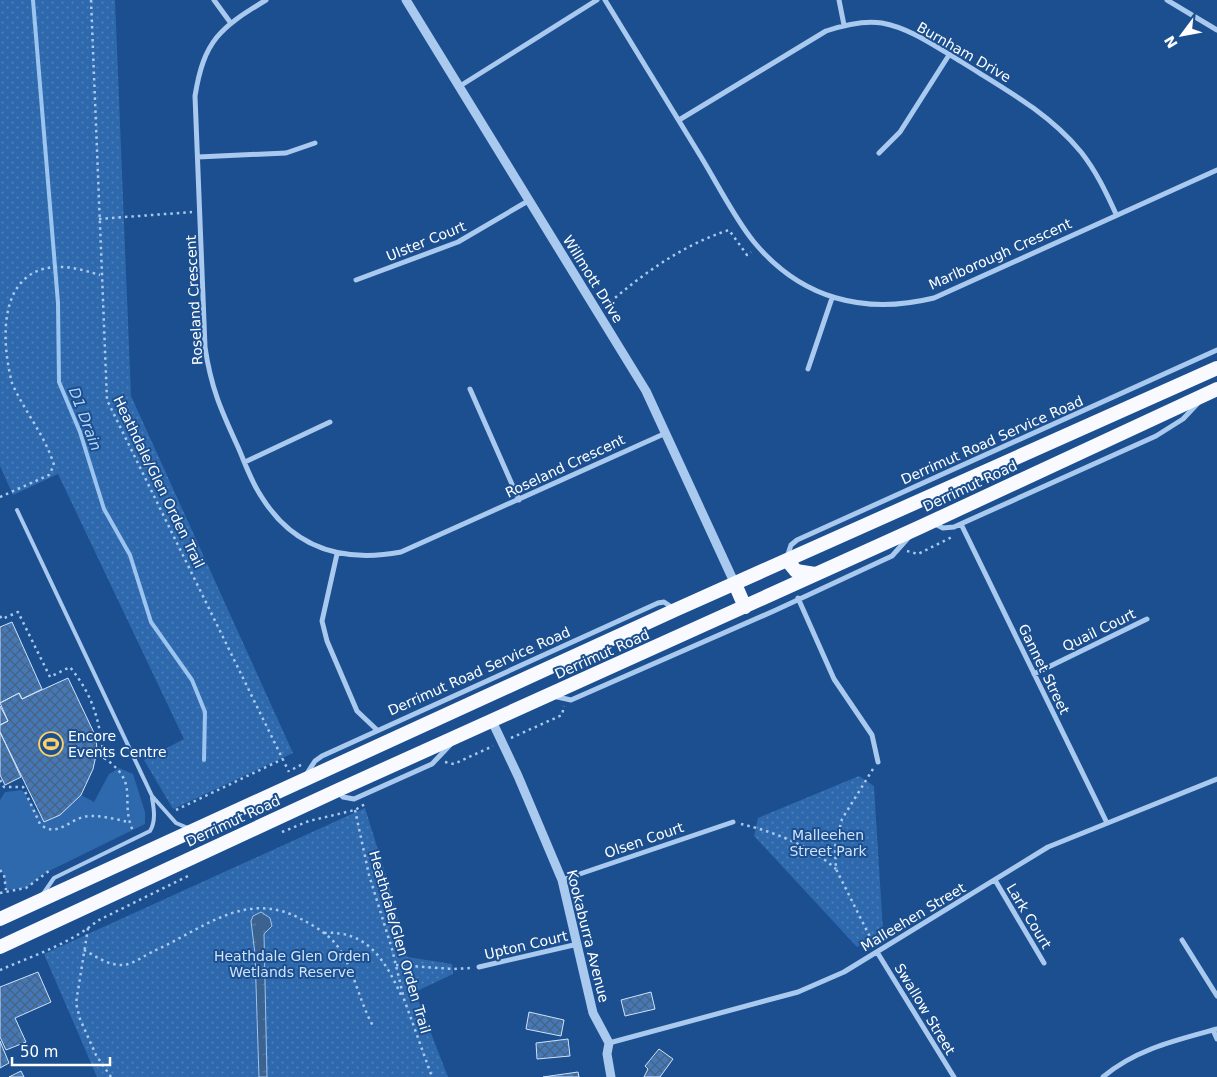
<svg xmlns="http://www.w3.org/2000/svg" width="1217" height="1077" font-family="'DejaVu Sans',sans-serif">
<style>
.grass{fill:#2e69ad}
.park{fill:url(#park-dots)}
.water{fill:url(#water-ripples);stroke:#9cc4f0}
.lines{fill:none;stroke-linecap:round;stroke-linejoin:round}
.stream{stroke:#9cc4f0;stroke-width:4}
.building{fill:url(#building-cross-hatch);stroke:#cfe3fa}
.path{stroke:#a9c9ee;stroke-width:2.5;stroke-dasharray:2.5 4;stroke-linecap:butt}
.service{stroke:#a9c9ee;stroke-width:4}
.minor{stroke:#a9c9ee;stroke-width:5}
.tertiary{stroke:#a9c9ee;stroke-width:9}
.trunk{stroke:#f8faff;stroke-width:14}
.labels{text-anchor:middle;stroke-width:4;stroke-linejoin:round;paint-order:stroke}
.street-label{font-size:14px;fill:#fff;stroke:#1b4f8f}
.poi-label{font-size:14px;fill:#fff;stroke:#1b4f8f;text-anchor:start}
.park-label{font-size:14px;fill:#cfe3fa;stroke:#1b4f8f}
.water-label{font-size:15px;font-style:italic;fill:#b5d3f5;stroke:#1b4f8f}
</style>
<defs>
<pattern id="park-dots" width="8" height="8" patternUnits="userSpaceOnUse" patternTransform="scale(1.25)"><rect width="8" height="8" fill="#2e69ad"/><path d="M2 2h.1M6 6h.1" fill="none" stroke="#4d80b9" stroke-width="1.8" stroke-linecap="round"/></pattern>
<pattern id="water-ripples" width="26" height="14" patternUnits="userSpaceOnUse" patternTransform="scale(1.25)"><rect width="26" height="14" fill="#3c6290"/><path d="M2 4q2-2 4 0t4 0M15 11q2-2 4 0t4 0" fill="none" stroke="#597aa1"/></pattern>
<pattern id="building-cross-hatch" width="8" height="8" patternUnits="userSpaceOnUse" patternTransform="scale(1.25)"><rect width="8" height="8" fill="#4478b7"/><path d="M0 0l8 8M0 8l8-8" fill="none" stroke="#486282"/></pattern>
</defs>
<rect width="100%" height="100%" fill="#1b4f8f"/>
<path class="grass" d="M119,768L133,774L145,812V824L45,873L26,888L6,890L4,875L0,870V800L5,792L22,790L44,822L60,815L81,795L94,802L109,774Z"/>
<path class="park" d="M0,0H115L131,396L293,753L173,809L144,760L184,739L58,474L13,495L0,466Z
M859,776L874,786L883,931L857,947L754,836L758,818Z
M365,808L392,895L407,957L452,964L453,974L415,992L448,1077H97L44,954Z"/>
<path class="water" d="M261,912L270,918L272,926L264,934L267,1077H259L255,954L251,921L253,916Z"/>
<g class="lines">
<path class="stream" d="M33,0L58,303L59,382L80,432L104,509L130,555L151,622L192,680L205,712L204,760"/>
</g>
<path class="building" d="M12,622L42,689L22,699L19,693L0,703V627Z
M68,678L96,737L97,751L93,769L81,795L60,815L44,822L0,732V725L8,721L0,703L19,693L22,699Z
M0,706L8,721L0,725Z
M0,732L21,777L5,785L0,775Z
M38,972L51,1002L15,1018L26,1042L6,1050L0,1037V987Z
M651,992L655,1009L625,1016L621,1000Z
M529,1012L564,1020L561,1036L526,1029Z
M568,1039L570,1056L537,1059L536,1043Z
M0,1041L9,1063L0,1068Z
M659,1049L673,1059L660,1077H644L648,1069L645,1066Z
M21,1071L24,1077H9Z
M578,1072L579,1077H543Z"/>
<g class="lines">
<path class="path" d="M91,0L107,400L289,772
M99,219L192,212
M610,302C647,271 683,245 729,230L747,255L751,252
M0,497L49,475L54,465C45,435 24,411 12,383C0,336 0,271 55,267C71,266 86,271 100,275
M907,551L918,554L954,536
M0,616L2,619L18,612L50,677L70,667C94,697 99,720 104,758C141,783 119,800 133,831
M511,738L562,715L564,706
M445,762L454,764L493,746
M293,769L303,764
M873,769L842,819L835,847L836,869L874,945
M0,780L4,787H23L40,824C58,840 71,816 90,816C103,816 116,819 128,822
M176,810L283,759
M355,810L369,875L392,949L404,999L432,1077
M741,824C775,832 810,846 836,869
M282,832L309,821L355,810L365,804
M0,870L4,875L6,890
M0,893L26,888L49,871
M88,928L76,1003L80,1019L96,1055L111,1077
M324,933C367,930 385,960 401,995
M84,950C95,956 109,966 123,965C132,965 145,955 154,951C203,929 246,889 301,919C313,925 326,933 335,943C354,967 358,999 373,1026
M396,965L453,969L472,968
M0,970C32,956 70,944 97,921L188,876"/>
<path class="service" d="M17,510L152,796L176,823L188,828
M43,894L54,878L150,831C156,821 154,809 152,798"/>
<path class="minor" d="M214,0L230,22
M266,0C220,28 204,40 195,96L205,347C211,388 221,410 238,447C245,463 251,481 261,496C293,548 342,563 401,552L666,433
M605,0C636,51 667,101 698,152C715,179 734,218 754,242C801,299 864,315 934,298L1217,170
M839,0L844,25
M1167,0L1217,30
M460,86L597,0
M679,120L826,31C844,25 863,20 882,23C910,28 936,47 960,61C1003,88 1048,112 1081,152C1096,171 1106,192 1116,214
M879,153L900,132L949,55
M198,157L286,153L315,143
M356,280L458,242L528,201
M808,369L832,298
M470,389L519,500
M245,462L330,422
M933,523L943,528L954,527L1156,436L1183,419L1199,402
M961,524L1107,823
M337,554L322,621L327,641L357,711L377,730
M787,557L791,545L797,540L1217,350
M798,598L834,679L872,735L878,762
M1034,674L1147,619
M553,696L571,700L776,610L892,556L909,537
M306,775L315,761L322,756L658,603L664,602L673,608
M339,793L343,797L354,799L432,764L450,745
M562,880L733,822
M995,880L1044,963
M1182,940L1217,996
M877,952L954,1077
M479,967L578,944
M1213,1030L1217,1039
M609,1043L798,992L844,972L1048,847L1217,779
M1103,1077C1136,1049 1177,1040 1217,1029"/>
<path class="tertiary" d="M406,0L646,391L735,584
M492,721L518,776L562,880L593,1013L609,1043L607,1054L611,1077"/>
<path class="trunk" d="M787,560L796,571L815,574
M735,584L745,607
M0,919L675,610L1217,368
M0,947L336,791L918,528L1217,389"/>
</g>
<defs>
<g id="stadium-ring" transform="scale(1.25)"><circle r="9.5" fill="#1b4f8f" stroke="#ffd166" stroke-width="1.5"/><path d="M0-5a6.5 5 0 1 0 0 10a6.5 5 0 1 0 0-10ZM-3.5-1.8h7v3.6h-7Z" fill="#ffd166"/></g>
</defs>
<g fill-rule="evenodd">
<use href="#stadium-ring" x="51" y="744"/>
</g>
<g class="labels">
<g class="street-label">
<text transform="translate(964 52) rotate(30)" y="5">Burnham Drive</text>
<text transform="translate(426 241) rotate(-22)" y="5">Ulster Court</text>
<text transform="translate(1000 254) rotate(-24)" y="5">Marlborough Crescent</text>
<text transform="translate(593 279) rotate(58)" y="5">Willmott Drive</text>
<text transform="translate(194 300) rotate(-93)" y="5">Roseland Crescent</text>
<text transform="translate(992 440) rotate(-24)" y="5">Derrimut Road Service Road</text>
<text transform="translate(565 466) rotate(-25)" y="5">Roseland Crescent</text>
<text transform="translate(159 482) rotate(64)" y="5">Heathdale/Glen Orden Trail</text>
<text transform="translate(970 486) rotate(-25)" y="5">Derrimut Road</text>
<text transform="translate(1099 630) rotate(-26)" y="5">Quail Court</text>
<text transform="translate(602 654) rotate(-24)" y="5">Derrimut Road</text>
<text transform="translate(1044 669) rotate(64)" y="5">Gannet Street</text>
<text transform="translate(479 671) rotate(-24)" y="5">Derrimut Road Service Road</text>
<text transform="translate(233 821) rotate(-25)" y="5">Derrimut Road</text>
<text transform="translate(644 840) rotate(-19)" y="5">Olsen Court</text>
<text transform="translate(1029 916) rotate(59)" y="5">Lark Court</text>
<text transform="translate(913 917) rotate(-31)" y="5">Malleehen Street</text>
<text transform="translate(588 936) rotate(76)" y="5">Kookaburra Avenue</text>
<text transform="translate(400 942) rotate(74)" y="5">Heathdale/Glen Orden Trail</text>
<text transform="translate(526 945) rotate(-13)" y="5">Upton Court</text>
<text transform="translate(925 1009) rotate(59)" y="5">Swallow Street</text>
</g>
<g class="poi-label">
<text x="68" y="741">Encore<tspan x="68" dy="16">Events Centre</tspan></text>
</g>
<g class="park-label">
<text x="828" y="840">Malleehen<tspan x="828" dy="16">Street Park</tspan></text>
<text x="292" y="961">Heathdale Glen Orden<tspan x="292" dy="16">Wetlands Reserve</tspan></text>
</g>
<g class="water-label">
<text transform="translate(85 419) rotate(69)" y="5">D1 Drain</text>
</g>
</g>
<g transform="translate(1182 35) rotate(238)" stroke="#1b4f8f" stroke-width="4" paint-order="stroke">
<path d="M0-4L9 19L0 12L-9 19Z" fill="#ffffff"/>
<text y="-8" font-size="14" font-weight="bold" text-anchor="middle" fill="#ffffff">N</text>
</g>
<path d="M12 1057v8h98v-8" fill="none" stroke="#ffffff" stroke-width="2.5"/>
<text x="20" y="1057" font-size="15" fill="#ffffff" stroke="#1b4f8f" stroke-width="4" paint-order="stroke">50 m</text>
</svg>
